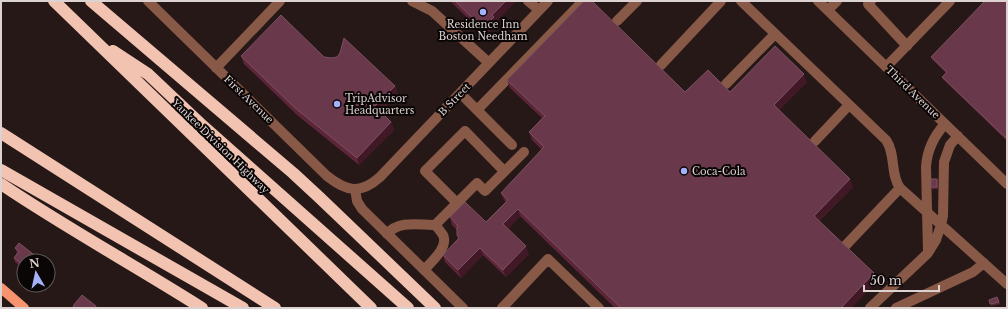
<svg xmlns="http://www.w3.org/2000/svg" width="1008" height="309" font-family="'Libre Baskerville',serif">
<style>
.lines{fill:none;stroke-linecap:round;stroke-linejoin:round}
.minor{stroke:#885947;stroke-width:10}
.major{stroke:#f6946f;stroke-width:10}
.highway{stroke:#f3c3b1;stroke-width:12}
.wall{fill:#5d253a}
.shaded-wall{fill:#411826}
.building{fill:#6a384b;stroke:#7c5060}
.poi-dot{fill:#a4b2fc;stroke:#0b0606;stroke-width:1.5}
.labels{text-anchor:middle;stroke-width:4;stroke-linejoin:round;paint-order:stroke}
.poi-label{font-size:10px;fill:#dcd2d1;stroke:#0b0606;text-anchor:start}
.street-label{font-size:10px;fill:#dcd2d1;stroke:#0b0606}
</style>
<rect width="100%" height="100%" fill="#271818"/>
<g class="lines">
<path class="minor" d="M148,1L327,176C346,191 360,195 380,177L548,1
M412,1L432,11L489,63
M528,1L539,10
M741,1L886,140C896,154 890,174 900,188L1007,284
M818,1L1007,184
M871,1L868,4L907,46
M828,10L837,1
M617,21L637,1
M661,65L721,1
M886,67L950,1
M216,68L280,1
M726,84L775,34
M460,93L512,145
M477,110L583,1
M815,141L849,105
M355,189L357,201L362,209L463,308
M457,203L425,171L465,131L504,171
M435,225L477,183L485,191L524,152
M387,234C399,220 419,225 435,225C438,228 441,232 443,235C449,247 431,262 424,270
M846,245L900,188
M928,253L926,167C927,150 934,136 945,124
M502,308L548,259L599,308
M870,308L928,253L936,240L941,225L943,216L944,162L950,145L958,136
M896,308L973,272L984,263"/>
<path class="major" d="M1,288L24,308"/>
<path class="highway" d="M54,1L371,308
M91,1L293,173L320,198L435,308
M113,51L148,74L203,126L408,308
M1,133L275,308
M1,170L243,308
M1,184C66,228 136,266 202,308"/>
</g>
<path class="wall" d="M450,1H516L496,22L497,24L486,36Z
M1007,1V141L943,79L942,77L946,73L932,59L931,57Z
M340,53L395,86L398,94L381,111L391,122L394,130L359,165L297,115L244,64L241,56L324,57L331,58L337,57Z
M507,80L685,92H730L807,82L779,110L853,187L819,221L877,281L851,308H615L520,216L508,229L529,254L506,277L483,255L461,278L445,262L443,255L458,239L457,235V230L452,225L450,217L486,222L506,202L504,200L501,193L542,150L532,140L529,132L542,118L510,88Z
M937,179L938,181V189H932L931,187Z
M15,248L42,261H24V269L15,262L14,258L17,253Z
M997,297L1000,304L991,306L989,300Z"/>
<path class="shaded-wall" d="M506,1H516L496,22L497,24L486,36L483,28L492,15Z
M804,74L807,82L777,112L774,105Z
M395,86L398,94L378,114L375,106Z
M391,122L394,130L359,165L357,158Z
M850,179L853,187L816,223L814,216Z
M518,209L520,216L506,232L503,224Z
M526,246L529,254L506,277L503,270Z
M480,248L483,255L461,278L458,270Z
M874,273L877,281L851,308H841Z"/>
<path class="building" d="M455,1H506L492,15L494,17L483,28Z
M584,1H592L685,92L708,70L730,92L775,46L804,74L774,105L850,179L814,216L874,273L841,308H621L518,209L503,224L526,246L503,270L480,248L458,270L443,255L459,238L457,235V227L458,226L450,217L465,202L486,222L508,200L501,193L544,147L529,132L545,116L507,80Z
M985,1H1007V139L942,77L947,72L931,57Z
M281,15L324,57L331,58L337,57L340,53L344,38L395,86L375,106L391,122L357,158L294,107L241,56Z
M931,179H937V187H931Z
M19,243L42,261H24V266L14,258L19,251L15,248Z
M82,295L96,306L95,308H76L73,306Z
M997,297L999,302L990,304L989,300Z"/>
<g class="poi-dot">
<circle cx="483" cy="12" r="4"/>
<circle cx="337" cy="104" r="4"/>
<circle cx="684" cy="171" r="4"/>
</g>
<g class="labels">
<g class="poi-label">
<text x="483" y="28" text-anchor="middle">Residence Inn<tspan x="483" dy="12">Boston Needham</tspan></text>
<text x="345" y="102">TripAdvisor<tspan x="345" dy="12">Headquarters</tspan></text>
<text x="692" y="175">Coca-Cola</text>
</g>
<g class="street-label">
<text transform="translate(913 92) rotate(44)" y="4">Third Avenue</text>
<text transform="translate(249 99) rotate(44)" y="4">First Avenue</text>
<text transform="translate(454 99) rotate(-46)" y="4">B Street</text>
<text transform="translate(221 146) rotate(44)" y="4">Yankee Division Highway</text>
</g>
</g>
<rect width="1008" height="309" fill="none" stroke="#dcd2d1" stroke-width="4"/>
<g transform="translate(36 273) rotate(351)"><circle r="19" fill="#0b0606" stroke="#5f5857"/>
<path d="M0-3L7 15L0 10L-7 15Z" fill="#a4b2fc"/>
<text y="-6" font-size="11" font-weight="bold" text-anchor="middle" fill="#dcd2d1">N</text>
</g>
<path d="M864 285v6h75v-6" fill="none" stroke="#dcd2d1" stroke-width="2"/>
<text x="870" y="285" font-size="12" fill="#dcd2d1" stroke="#0b0606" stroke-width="3" paint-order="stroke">50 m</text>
</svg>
